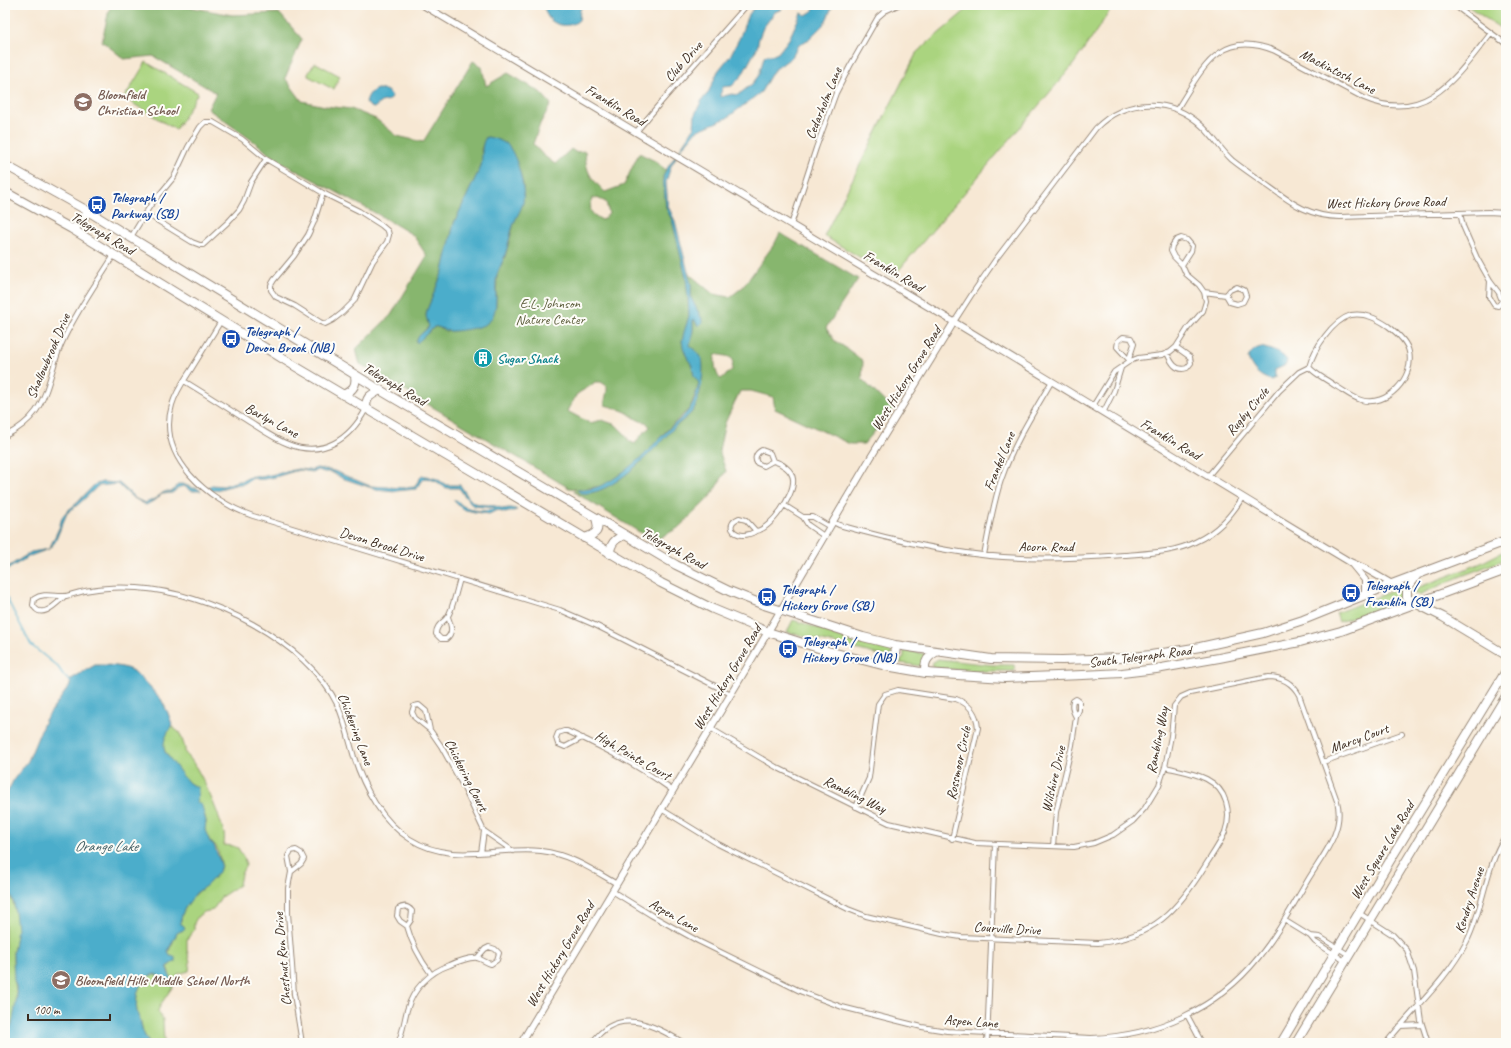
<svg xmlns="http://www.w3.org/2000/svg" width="1511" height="1048" font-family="Caveat,sans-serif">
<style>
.green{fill:#aad47f;stroke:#727f4e}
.forest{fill:#87b66e;stroke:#617046;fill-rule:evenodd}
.water{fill:#4cadcb;stroke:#446c74}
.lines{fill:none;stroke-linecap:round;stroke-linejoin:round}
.stream{stroke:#4cadcb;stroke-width:1.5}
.street-casing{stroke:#998979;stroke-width:6}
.secondary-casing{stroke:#998979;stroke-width:8}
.highway-casing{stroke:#998979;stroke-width:10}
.street{stroke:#fff;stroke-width:4}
.secondary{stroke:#fff;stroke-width:6}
.highway{stroke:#fff;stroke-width:8}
.labels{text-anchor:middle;stroke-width:4;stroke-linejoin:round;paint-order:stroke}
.street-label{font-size:14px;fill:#3b2a1e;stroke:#fdfcf7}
.education-label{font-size:14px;font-weight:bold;fill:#785e54;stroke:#fdfcf7;text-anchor:start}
.transit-label{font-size:14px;font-weight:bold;fill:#164399;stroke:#fdfcf7;text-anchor:start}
.park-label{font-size:14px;fill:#5c5d3b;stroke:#fdfcf7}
.culture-label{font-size:14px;font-weight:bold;fill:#0d838f;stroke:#fdfcf7;text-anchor:start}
.water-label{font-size:15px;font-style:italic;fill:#425e63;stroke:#fdfcf7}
</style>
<rect width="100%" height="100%" fill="#fdfcf7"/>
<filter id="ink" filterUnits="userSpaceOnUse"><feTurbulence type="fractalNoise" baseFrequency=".025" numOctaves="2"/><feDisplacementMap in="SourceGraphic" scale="8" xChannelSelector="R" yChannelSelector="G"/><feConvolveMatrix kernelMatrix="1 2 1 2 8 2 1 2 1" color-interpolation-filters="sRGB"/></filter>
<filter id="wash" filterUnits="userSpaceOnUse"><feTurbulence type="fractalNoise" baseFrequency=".012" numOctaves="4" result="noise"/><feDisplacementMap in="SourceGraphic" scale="16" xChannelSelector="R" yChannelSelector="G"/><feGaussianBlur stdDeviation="0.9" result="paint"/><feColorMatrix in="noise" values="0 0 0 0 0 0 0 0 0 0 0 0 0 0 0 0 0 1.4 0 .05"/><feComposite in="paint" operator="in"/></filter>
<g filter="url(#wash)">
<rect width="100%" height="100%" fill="#f7e8d4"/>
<path class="green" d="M972,5H1114L1073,65L893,277L824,236L917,52Z
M1466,5H1506V32Z
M146,62L198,93L176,130L124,98Z
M316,63L340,76L334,89H333L308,76V74L314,64Z
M1506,550V559L1459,577L1419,595V594H1414V591L1418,589L1417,588L1479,564Z
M1402,587V595L1404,601L1373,612L1339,622L1336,613Z
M793,620L839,635L889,647L893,651L890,656L887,657L787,632Z
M904,650L925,654L921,666L900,663L904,656Z
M938,659L993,665H1014L1015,671H975L934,668V667L932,666V663Z
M171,726L180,733L185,748V753C198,763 220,816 224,833C225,837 224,841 224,845L233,846L238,848L244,858L246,865L241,874L239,885L221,897L213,910L204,912L198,916L194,923V930L187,939V950L190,962L189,971L178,974L174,983L170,977L168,968L171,963L175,962L168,953L177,933L178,931H182C173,897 223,882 221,863C220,858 218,849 215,845C213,843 212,844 210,841C209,839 205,832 205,830C204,827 207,824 206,821C205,814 202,807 197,802V788C195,786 191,785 189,783C184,780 164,751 163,747C163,739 168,732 171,726Z
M5,885L8,886C8,894 14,902 15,910C17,919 18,929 17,938C16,943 13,947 13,953C12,983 25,1008 5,1037Z
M155,974L159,976L161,982L168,983L173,986L161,1004L158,1011L163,1020L164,1043H149L143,1032L140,1018C133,1010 137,983 146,977C148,975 152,975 155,974Z"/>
<path class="forest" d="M112,5H179L232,15L279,13L302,39L285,78L302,101L325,106L351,109L376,119L397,136L423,142L473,61L482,67L486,86L508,73L540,92L551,104L540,124L533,144L543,155L555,164L571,149L575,152L585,151C586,173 590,177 605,192L624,185L639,153L655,161L666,170L663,177L666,208L672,220L686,278L688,298L689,316L682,341L686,355L692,366L694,376L698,380L699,384L690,408L666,431L642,458L608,483L601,486L577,490C582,495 588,493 594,491C626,483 651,450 674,428C681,421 691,416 695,407C700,395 704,374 702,362C701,354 694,351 690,345L693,330V320L694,319L697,325L702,319L691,298V284L687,272L713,294L730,297L743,287L775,243L780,233L858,279L826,328L835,341L846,348L863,361L862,379L893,410L864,444H850L775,409L773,397L751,391H740L725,423L719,450L726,471L710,497L678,528L654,541L579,495L574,491L576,489L569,488L360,364L356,349L391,315L427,256L413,235L379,215L273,158L260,146L208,109L216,93L153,56L124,59L102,41L109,10ZM487,137L491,138L506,144L519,170L523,184V202L514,223L505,257L497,274L496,305L494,312L491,318L478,327L452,331H446L436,326L416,342L419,336L429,326L426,315L427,310L443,271L454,223L481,166L483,158L481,149ZM592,198H597L606,202L609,214L602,220C590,213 589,212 592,198ZM716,354C722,356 729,355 733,360L732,370L721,379C716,377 713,360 716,354ZM595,382H601L607,386C608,392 604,399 605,405C612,407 619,409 626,412C633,416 638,422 646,422L650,427L641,435L635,444L629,441L625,434L616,425L602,420L590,423L567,411C570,404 574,402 576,395C582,390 589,388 595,382Z"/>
<path class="water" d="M543,5H583L580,10L579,20C571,28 555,27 548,17C546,14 545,9 543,5Z
M758,5H783L782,9L775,12L763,28L759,38L757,48L741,77L732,86L723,87L720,95V97L732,94L738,95L752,84L759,75L764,57L767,55H773L778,53L789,39L801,13L806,15L811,12L814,9L812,5H833L825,23L809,39L799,45L792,57L773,71L761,92L727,118L696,131L681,149L671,166L666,182L668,206L675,221L691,284V298L702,319V323L698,326L694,319L693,320V330L690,345C693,350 700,353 702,359C705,370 700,397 695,407C690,417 680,421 673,429C653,450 611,498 580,493L577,490C600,491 616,478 633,464C637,460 642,458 645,454C652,447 658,439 666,432C673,424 684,418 690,408C695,401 697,391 699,383L694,376L692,366L686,355L683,347L682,341L684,332L689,316L688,298L686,278L672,220L666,208L663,177L666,170L694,128L695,114L702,100L708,93L718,71L730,56L740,37L747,17L753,9Z
M377,89C384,89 388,90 392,96L390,100L381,102L374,108L370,107L366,102C368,95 370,92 377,89Z
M486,137C492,137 507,142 510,148C518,159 526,190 523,203C521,210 517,216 514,223C510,233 509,244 505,255C503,262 499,268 497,275C493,291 502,312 486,324C480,328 455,332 448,331C443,330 439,326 434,327L417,343L416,342L419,336L429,327L426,316L427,310L443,271L454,223L481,166C483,156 480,146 486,137Z
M1261,347C1271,350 1281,352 1287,360L1286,365L1275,370V378L1271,380C1259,377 1252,369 1248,358C1252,351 1254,349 1261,347Z
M317,468L334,471L370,486L403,488L415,487L419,479L422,476H426L437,479L446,485H460C464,490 469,501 475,503C483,506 493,503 503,509C508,508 512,507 517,510L505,513L497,510L489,514L475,512L462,509L453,500H456C459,502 461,505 463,506C471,511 488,513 495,508L474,506L470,503L459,488H446L436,481L426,478L421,481L416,489L396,491L375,489L342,478L331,472H324L318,470C311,474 306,470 300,470C286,472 266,483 253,478L243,484H238L212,491L208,487L212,485L223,486L238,481H242L252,476L261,477L298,469L311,470Z
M102,482L119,483L136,499L145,503L155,499L164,492H171C174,490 176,486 178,485C183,481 191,490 197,488L201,491H191L184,486L180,487L172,493L162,494L157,499L146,505L132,497L118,484L98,486L80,503L67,513L55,542L49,549L30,556L5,571V569L8,567L31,552L49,549L59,528L62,517L66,512L77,503L94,485Z
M95,665C108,665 124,665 135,672L161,699L168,713L172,724C168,734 161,741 165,752L183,776L189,783L198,788L197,802L202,806L206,821L205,830L210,842L214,845L221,864L219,872L207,885L196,893L185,908L183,912L180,923L184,926L185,929L177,933L168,951L170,956L175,957V962C160,967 172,976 174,985L172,986L168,983L161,982L159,976L155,974L146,977C137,986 134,1003 138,1015C138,1017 140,1018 140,1020C142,1029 144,1036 149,1043H5V1037L12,1025L17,997L16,986L14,980L13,954L17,929L14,904L5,878V797L14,779L28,761L45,720L70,685L71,679Z"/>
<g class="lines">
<path class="stream" d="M5,595L31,645L58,667L64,676L71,682"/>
</g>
</g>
<g filter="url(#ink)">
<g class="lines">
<g class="street-casing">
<path id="street" d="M1454,5L1506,44
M1177,109C1202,70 1219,28 1275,51L1364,98C1427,125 1457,76 1491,33
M636,132L662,101L747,5
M145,213L192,242L200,245H203L228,222L239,210L244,201L251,182L266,159
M1460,213L1463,226L1477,258L1490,281L1499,293L1502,301L1498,306L1494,305L1489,297L1490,281
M791,225L816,148L836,93L850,66L878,17L885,11L898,5
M131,237L150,206L174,177L188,147L200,127L205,122H213L242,139L266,159L323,193L359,211L381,225L388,231L389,235L387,242L373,261L354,301L342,313L333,320L325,324L320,322L295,306L276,297L271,290V285L274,280L294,256L308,235L314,222L323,193
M1237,287L1244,290L1246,296L1243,302L1237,304L1230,302L1226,295L1230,290Z
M1204,292L1226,295
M1351,315C1365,313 1376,318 1388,326C1396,332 1407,341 1409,352C1415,377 1387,408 1361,400C1351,397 1343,390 1334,385C1326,379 1316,375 1309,367C1314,349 1332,321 1351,315Z
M221,321C211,337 202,352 192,368C185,379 176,391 172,405C156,458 209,501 253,516L560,610L597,626L731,694
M954,322L972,294L996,259L1096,128C1126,98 1171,97 1202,126C1213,136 1221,150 1232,160C1242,168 1254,176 1264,183C1289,201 1308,217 1340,217L1488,212L1506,213
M1167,353C1171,362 1176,372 1187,368L1191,363L1190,357L1176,347
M1129,359L1134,344L1131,338L1123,337L1118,341L1117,347L1130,361
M184,381C204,393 224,406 243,418C258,427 272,438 288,444C323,458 350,439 366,409
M1093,406L1114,372L1130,361L1138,358L1162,355L1170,352L1176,347L1188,328L1203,311L1206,301L1204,292L1199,285L1186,274L1182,265L1174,257L1171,251L1172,246L1176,240L1181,238L1187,240L1192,246L1191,251L1182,265
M1103,413L1114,391L1121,368
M5,436C17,430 28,422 36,411C49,392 52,366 61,345C75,313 96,284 114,255
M762,450L770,453L773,461L764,466L757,463C754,458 756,453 762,450Z
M1208,476L1279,391L1299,372L1309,367
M784,505L803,517L808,525L824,536
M803,517H813L830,527
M739,518L746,520L756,531C737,543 722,525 739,518Z
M833,522L839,525C892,540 947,553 1003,557C1043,560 1084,558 1124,555C1148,553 1173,553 1195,542C1217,532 1230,517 1243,497
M756,531C771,529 795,494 793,479C792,470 782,463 773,461
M984,555C989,530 993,504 1001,480C1013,445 1033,413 1052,381
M65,596C57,603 41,621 33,605L34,599C44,592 55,597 66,596C74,594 82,591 91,590C106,587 122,587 137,588C207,592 307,640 338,706C345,722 349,740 354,757C364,788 382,822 410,839C453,866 496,846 541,851C569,854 593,870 617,884
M448,617C451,625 454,633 446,639H441L436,634C436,624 444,623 448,616C453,608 457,588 460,579
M430,730L426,711L419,705L414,706L412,712L415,718L430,730L441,746L462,784L484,831L513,851
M583,738L580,739L565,747L558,744L556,738L558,733L564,731H567C605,748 639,766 672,790
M1323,762L1402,734
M856,807L869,778L878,704L885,694L898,690L956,699C970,704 977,714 978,728L952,839
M661,809L718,844L848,909L866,916L942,934L961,937L1098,943C1153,938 1178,910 1205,866C1212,855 1220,844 1225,832C1229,821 1229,812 1226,802C1218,775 1188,773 1165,767
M1053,846L1056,812L1072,745L1076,717L1079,710V701L1076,699L1073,701C1071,707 1073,712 1076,717
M481,853L484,831
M291,872L301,864L304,859L301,853L296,850L291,851L288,856L291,872L288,888V913L292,965L294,994L302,1043
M612,891L651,915L698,941L802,992L842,1007L922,1027L947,1031L1091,1038C1156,1036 1217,1009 1258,958C1278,934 1293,905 1309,878C1323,855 1345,830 1337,801L1299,695C1292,682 1282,677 1268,677L1190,693L1181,697L1174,706L1171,736L1165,767L1159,785L1145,808L1133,821L1113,835L1094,843L1074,847L975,843L889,823L776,767L710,728
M1359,913L1393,935L1407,950L1414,971L1421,1021L1428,1043
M1284,920L1310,936L1315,942L1345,961
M407,926L400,921L397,916L398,909C404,905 408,906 412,911L411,920L407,926C412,945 420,959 431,974
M1310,936L1320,937L1349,955
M1187,1015L1202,1043
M1400,1026L1422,1025
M398,1043C403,1032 404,1021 407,1010C413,989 429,972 450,965C456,962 471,957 477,958C482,959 486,963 491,964L497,960L499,953L495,949L489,947L485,949L477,958
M592,1043C618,1005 653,1025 684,1043
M987,1043L995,844
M1386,1043C1413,1009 1447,980 1467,941C1484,907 1485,867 1506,835"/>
</g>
<g class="secondary-casing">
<path id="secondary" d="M423,5L954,322L1295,529L1350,562L1366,569L1392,584
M1351,563L1365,580V595
M521,1043L746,669L871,457L954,322"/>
</g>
<g class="highway-casing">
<path id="highway" d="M5,165L86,210L380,390L676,565L729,591L764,605L863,637L895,645L991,659L1062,660L1122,658L1151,655L1200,647L1263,633L1303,620L1392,584L1506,541
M5,192L72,229L293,365L661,583L713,609L768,632L828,651L886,666L926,673L1005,678L1083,675L1122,673L1156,669L1219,658L1300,642L1341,631L1506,570
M72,229L83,222L86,210
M343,395C352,391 357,386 355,376
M366,409C366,397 369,396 380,390
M584,538C597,534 600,531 596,518
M610,554C610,543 616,538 625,535
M1417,575L1407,589V598L1411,601L1443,617L1506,655
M886,666C894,659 897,655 895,645
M926,673C923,663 927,657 936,652
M1281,1043L1394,854L1506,671
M1296,1043L1506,696"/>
</g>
<use href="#street" class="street"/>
<use href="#secondary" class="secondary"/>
<use href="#highway" class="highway"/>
</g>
</g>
<defs>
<g id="school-disc" transform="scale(1)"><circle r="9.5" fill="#8d6e63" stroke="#fdfcf7"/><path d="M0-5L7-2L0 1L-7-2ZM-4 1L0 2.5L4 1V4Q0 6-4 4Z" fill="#fff"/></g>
<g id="bus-disc" transform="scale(1)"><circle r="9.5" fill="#1a4fb4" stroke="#fdfcf7"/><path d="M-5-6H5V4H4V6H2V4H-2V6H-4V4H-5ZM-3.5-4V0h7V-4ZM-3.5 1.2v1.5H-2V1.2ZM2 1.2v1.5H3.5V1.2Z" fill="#fff"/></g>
<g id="building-disc" transform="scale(1)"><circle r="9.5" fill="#0f9aa8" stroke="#fdfcf7"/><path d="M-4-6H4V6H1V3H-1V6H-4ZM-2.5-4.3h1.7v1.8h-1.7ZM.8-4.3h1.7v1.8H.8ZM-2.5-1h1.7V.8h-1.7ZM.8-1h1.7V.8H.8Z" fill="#fff"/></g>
</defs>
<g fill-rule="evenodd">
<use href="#school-disc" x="83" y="102"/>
<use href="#bus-disc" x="97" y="205"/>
<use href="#bus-disc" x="231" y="339"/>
<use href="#building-disc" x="483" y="358"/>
<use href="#bus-disc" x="1351" y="593"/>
<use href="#bus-disc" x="767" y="597"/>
<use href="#bus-disc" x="788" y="649"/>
<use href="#school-disc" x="61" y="980"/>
</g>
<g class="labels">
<g class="street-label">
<text transform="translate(683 61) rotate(-48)" y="5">Club Drive</text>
<text transform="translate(1338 71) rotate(27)" y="5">Mackintosh Lane</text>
<text transform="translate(823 103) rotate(-68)" y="5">Cedarholm Lane</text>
<text transform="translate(616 105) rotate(31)" y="5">Franklin Road</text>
<text transform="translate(1386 202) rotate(-1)" y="5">West Hickory Grove Road</text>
<text transform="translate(103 233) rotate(31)" y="5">Telegraph Road</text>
<text transform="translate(894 271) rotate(31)" y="5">Franklin Road</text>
<text transform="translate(48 356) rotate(-67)" y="5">Shallowbrook Drive</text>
<text transform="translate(906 378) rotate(-58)" y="5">West Hickory Grove Road</text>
<text transform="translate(395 384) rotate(31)" y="5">Telegraph Road</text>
<text transform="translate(1247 411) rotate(-50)" y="5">Rugby Circle</text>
<text transform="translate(272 420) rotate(28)" y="5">Barlyn Lane</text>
<text transform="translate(1171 439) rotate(31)" y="5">Franklin Road</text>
<text transform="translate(999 461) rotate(-68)" y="5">Frankel Lane</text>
<text transform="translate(382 544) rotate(17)" y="5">Devon Brook Drive</text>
<text x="1046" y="551">Acorn Road</text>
<text transform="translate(674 548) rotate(29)" y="5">Telegraph Road</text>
<text transform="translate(1140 656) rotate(-7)" y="5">South Telegraph Road</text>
<text transform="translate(727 677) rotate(-59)" y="5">West Hickory Grove Road</text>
<text transform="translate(356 729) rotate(69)" y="5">Chickering Lane</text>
<text transform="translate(1359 738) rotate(-20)" y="5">Marcy Court</text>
<text transform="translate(1157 740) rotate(-79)" y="5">Rambling Way</text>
<text transform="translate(633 755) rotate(30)" y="5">High Pointe Court</text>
<text transform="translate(958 763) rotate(-78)" y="5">Rossmoor Circle</text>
<text transform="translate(467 775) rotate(63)" y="5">Chickering Court</text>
<text transform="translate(1053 779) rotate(-77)" y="5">Wilshire Drive</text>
<text transform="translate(855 794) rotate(26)" y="5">Rambling Way</text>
<text transform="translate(1382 850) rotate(-59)" y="5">West Square Lake Road</text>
<text transform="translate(1469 900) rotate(-72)" y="5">Kendry Avenue</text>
<text transform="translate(674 915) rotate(29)" y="5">Aspen Lane</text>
<text transform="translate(1007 928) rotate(3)" y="5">Courville Drive</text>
<text transform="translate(560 954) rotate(-59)" y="5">West Hickory Grove Road</text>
<text transform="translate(282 959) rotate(-95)" y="5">Chestnut Run Drive</text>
<text transform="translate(971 1021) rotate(4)" y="5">Aspen Lane</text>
</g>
<g class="education-label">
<text x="97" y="99">Bloomfield<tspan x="97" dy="16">Christian School</tspan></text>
<text x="75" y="985">Bloomfield Hills Middle School North</text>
</g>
<g class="transit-label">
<text x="111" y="202">Telegraph /<tspan x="111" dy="16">Parkway (SB)</tspan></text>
<text x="245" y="336">Telegraph /<tspan x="245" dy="16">Devon Brook (NB)</tspan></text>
<text x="1365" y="590">Telegraph /<tspan x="1365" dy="16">Franklin (SB)</tspan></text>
<text x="781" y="594">Telegraph /<tspan x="781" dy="16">Hickory Grove (SB)</tspan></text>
<text x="802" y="646">Telegraph /<tspan x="802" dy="16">Hickory Grove (NB)</tspan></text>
</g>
<g class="park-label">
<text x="550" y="308">E.L. Johnson<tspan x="550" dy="16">Nature Center</tspan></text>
</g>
<g class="culture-label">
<text x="497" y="363">Sugar Shack</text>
</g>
<g class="water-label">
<text x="106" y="851">Orange Lake</text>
</g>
</g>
<rect width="1511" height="1048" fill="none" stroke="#fdfcf7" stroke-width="20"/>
<path d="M28 1014v6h82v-6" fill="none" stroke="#3b2a1e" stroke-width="2"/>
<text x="34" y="1014" font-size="12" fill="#3b2a1e" stroke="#fdfcf7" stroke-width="3" paint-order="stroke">100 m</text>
</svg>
